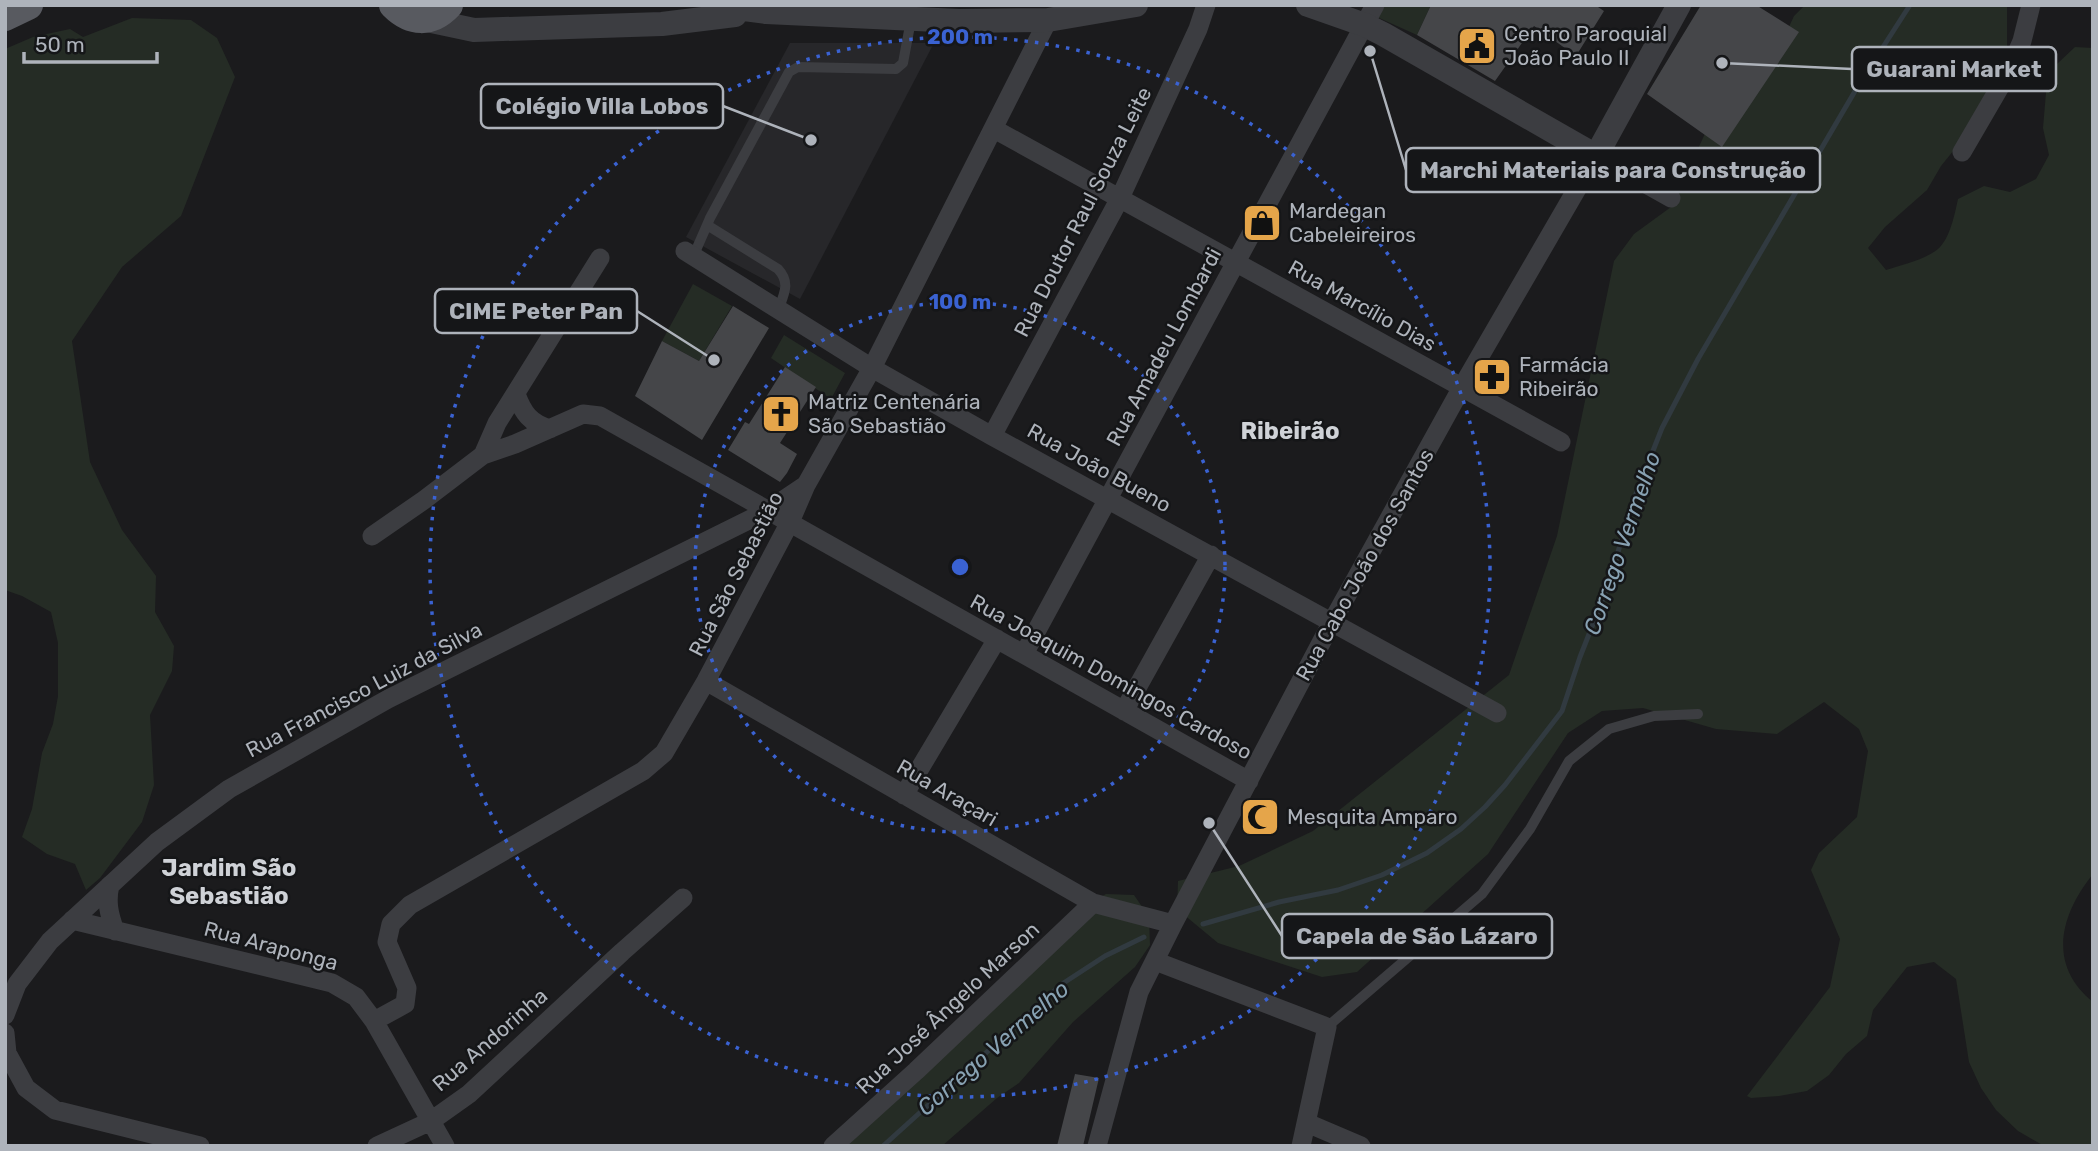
<svg xmlns="http://www.w3.org/2000/svg" width="2098" height="1151" font-family="Rubik,sans-serif">
<style>
.built{fill:#27272a}
.green{fill:#252c25}
.lines{fill:none;stroke-linecap:round;stroke-linejoin:round}
.stream{stroke:#313a40;stroke-width:5}
.building{fill:#454649}
.service{stroke:#3c3d41;stroke-width:10}
.minor{stroke:#3c3d41;stroke-width:19}
.tertiary{stroke:#3c3d41;stroke-width:24}
.primary{stroke:#585a60;stroke-width:30}
.ring{fill:none;stroke:#3a62d2;stroke-width:3.5;stroke-dasharray:3.5 7}
.labels{text-anchor:middle;stroke-width:5;stroke-linejoin:round;paint-order:stroke}
.poi-label{font-size:21px;fill:#aeb3bb;stroke:#151618;text-anchor:start}
.street-label{font-size:21px;fill:#aeb3bb;stroke:#151618}
.water-label{font-size:23px;font-style:italic;fill:#88a2b3;stroke:#151618}
.quarter-label{font-size:24px;font-weight:bold;fill:#cfd2d7;stroke:#151618}
.centre{fill:#3a62d2;stroke:#151618;stroke-width:3.5}
.ring-label{font-size:21px;text-anchor:middle;font-weight:bold;fill:#3a62d2;stroke:#151618;stroke-width:5;stroke-linejoin:round;paint-order:stroke}
.leader{fill:none;stroke:#aeb3bb;stroke-width:2.5}
.callout-dot{fill:#aeb3bb;stroke:#151618;stroke-width:2.5}
.callout{fill:#151618;stroke:#aeb3bb;stroke-width:2.5}
.callout-label{font-size:23px;text-anchor:middle;font-weight:bold;fill:#aeb3bb}
</style>
<rect width="100%" height="100%" fill="#1b1b1d"/>
<path class="built" d="M790,43H934L800,299L686,237Z"/>
<path class="green" d="M1383,5H1431L1417,35L1377,17Z
M1805,5H2007V56L1958,145L1941,166L1927,190L1885,227L1868,248L1886,270C1902,265 1924,260 1938,249C1950,239 1955,213 1958,199L1984,186L2010,192L2036,179L2049,155L2043,128L2047,81L2057,64L2075,47L2093,48V874C2060,915 2047,965 2093,1002V1146H2044L2018,1131L1996,1110L1981,1088L1969,1062L1956,979L1934,962L1907,967L1873,1010L1867,1036L1846,1054L1829,1075L1807,1091L1779,1096L1751,1098L1747,1096L1830,987L1840,939L1811,870L1819,853L1857,817L1868,751L1859,729L1824,702L1777,734L1716,729L1643,708L1602,711L1568,733L1488,854L1357,972L1322,977L1218,943L1177,909L1178,881L1239,866L1313,831L1509,675L1557,536L1614,261L1634,234L1671,207L1709,125L1767,74L1794,16Z
M132,18L191,20L217,38L235,77L181,216L122,267L72,341L90,462L122,530L156,576L155,612L174,646L172,671L150,715L154,785L142,822L100,878L86,890L75,864L47,854L22,837L32,809L42,753L53,724L58,696V643L51,612L22,596L5,590V49L33,37L70,29L83,37Z
M693,284L732,306L699,361L662,341Z
M784,335L845,373L831,399L771,358Z
M1106,894L1134,895L1149,917L1150,945L1135,967L1073,1022L1019,1083L997,1098L942,1146H828L1082,907Z"/>
<g class="lines">
<path class="stream" d="M1203,924L1279,902L1338,890L1382,875L1427,853L1461,829L1485,807L1505,785L1562,711L1580,657L1610,581L1630,509L1662,428L1698,359L1858,86L1910,5
M883,1146L1062,984L1105,956L1144,937"/>
</g>
<path class="building" d="M1431,5H1595L1604,11L1576,56L1534,26L1495,81L1417,35Z
M1701,5H1756L1799,32L1722,147L1647,94Z
M733,306L769,328L702,440L635,396L662,341L699,361Z
M785,367L816,387L780,443L797,454L787,473L780,482L728,450L745,422L749,424Z
M1075,1074L1099,1078L1083,1146H1057Z"/>
<g class="lines">
<path class="service" d="M693,257L707,225
M779,308C785,292 790,282 778,269L707,225L710,218L789,72L798,67L896,69L903,63L911,20
M1327,1027L1482,894L1530,829L1569,761L1609,729L1654,716L1698,714"/>
<path class="minor" d="M994,129L1561,442
M1962,152L2008,73L2022,41L2031,5
M685,251L872,368L992,436L1497,713
M600,258L497,423L483,455L515,444L583,414L600,416L1249,781
M516,394C523,413 530,423 550,429
M992,436L1120,198L1198,29L1206,5
M372,536L424,500L483,455
M1024,654L1375,5
M706,681L1093,903L1173,924
M1124,711L1211,555
M904,795L997,639
M110,885C106,902 109,914 115,931
M72,920L332,983L356,997L374,1021L445,1146
M1155,961L1327,1027L1301,1146
M5,1015L17,984L50,941L157,842L229,789L388,699L767,511L806,485
M374,1021L405,1004L407,988L387,942L391,924L410,905L643,771L664,753L706,681L790,522L806,485L872,368L1048,20
M5,1033L7,1053L26,1088L55,1110L200,1146
M1307,1123L1361,1146
M377,1146L431,1121L469,1094L622,952L683,898
M833,1146L916,1071L1093,903
M1097,1146L1139,992L1173,924L1332,622L1462,387L1596,156L1671,198"/>
<path class="tertiary" d="M713,5L766,12L959,21L1048,20L1136,5
M1308,5L1365,25L1383,34L1596,156L1679,5
M422,19L474,30L662,24L735,15"/>
<path class="primary" d="M394,5C411,22 431,23 448,5
M5,16L28,5"/>
</g>
<g class="ring">
<circle cx="960" cy="567" r="265"/>
<circle cx="960" cy="567" r="530"/>
</g>
<defs>
<g id="civic-square" transform="scale(2.0125)"><rect x="-9" y="-9" width="18" height="18" rx="4" fill="#e5a54a" stroke="#151618"/><path d="M-.6-6.5H3V-4.5H.6V-3L4-1V1h2V6H-6V1h2V-1L-.6-3ZM-1.2 2.5V6h2.4V2.5Z" fill="#111"/></g>
<g id="shop-square" transform="scale(2.0125)"><rect x="-9" y="-9" width="18" height="18" rx="4" fill="#e5a54a" stroke="#151618"/><path d="M-5-2.5h2.3a2.7 3.5 0 0 1 5.4 0H5L5.5 6h-11ZM-1.5-2.5h3a1.5 2.3 0 0 0-3 0Z" fill="#111"/></g>
<g id="pharmacy-square" transform="scale(2.0125)"><rect x="-9" y="-9" width="18" height="18" rx="4" fill="#e5a54a" stroke="#151618"/><path d="M-2-6h4v4h4v4h-4v4h-4v-4h-4v-4h4Z" fill="#111"/></g>
<g id="church-square" transform="scale(2.0125)"><rect x="-9" y="-9" width="18" height="18" rx="4" fill="#e5a54a" stroke="#151618"/><path d="M-1.2-6h2.4v3.5h3.3v2.4h-3.3V6h-2.4V-.1h-3.3v-2.4h3.3Z" fill="#111"/></g>
<g id="mosque-square" transform="scale(2.0125)"><rect x="-9" y="-9" width="18" height="18" rx="4" fill="#e5a54a" stroke="#151618"/><path d="M3.5-4.9A6 6 0 1 0 3.5 4.9A5 5 0 1 1 3.5-4.9Z" fill="#111"/></g>
</defs>
<g fill-rule="evenodd">
<use href="#civic-square" x="1477" y="46"/>
<use href="#shop-square" x="1262" y="223"/>
<use href="#pharmacy-square" x="1492" y="377"/>
<use href="#church-square" x="781" y="414"/>
<use href="#mosque-square" x="1260" y="817"/>
</g>
<g class="labels">
<g class="poi-label">
<text x="1504" y="41">Centro Paroquial<tspan x="1504" dy="24">João Paulo II</tspan></text>
<text x="1289" y="218">Mardegan<tspan x="1289" dy="24">Cabeleireiros</tspan></text>
<text x="1519" y="372">Farmácia<tspan x="1519" dy="24">Ribeirão</tspan></text>
<text x="808" y="409">Matriz Centenária<tspan x="808" dy="24">São Sebastião</tspan></text>
<text x="1287" y="824">Mesquita Amparo</text>
</g>
<g class="street-label">
<text transform="translate(1083 212) rotate(-63)" y="7">Rua Doutor Raul Souza Leite</text>
<text transform="translate(1362 306) rotate(29)" y="7">Rua Marcílio Dias</text>
<text transform="translate(1164 347) rotate(-62)" y="7">Rua Amadeu Lombardi</text>
<text transform="translate(1099 468) rotate(29)" y="7">Rua João Bueno</text>
<text transform="translate(1365 565) rotate(-61)" y="7">Rua Cabo João dos Santos</text>
<text transform="translate(736 574) rotate(-63)" y="7">Rua São Sebastião</text>
<text transform="translate(1111 677) rotate(29)" y="7">Rua Joaquim Domingos Cardoso</text>
<text transform="translate(364 690) rotate(-28)" y="7">Rua Francisco Luiz da Silva</text>
<text transform="translate(947 793) rotate(30)" y="7">Rua Araçari</text>
<text transform="translate(271 946) rotate(15)" y="7">Rua Araponga</text>
<text transform="translate(948 1008) rotate(-43)" y="7">Rua José Ângelo Marson</text>
<text transform="translate(490 1040) rotate(-41)" y="7">Rua Andorinha</text>
</g>
<g class="water-label">
<text transform="translate(1622 543) rotate(-71)" y="8">Corrego Vermelho</text>
<text transform="translate(993 1048) rotate(-41)" y="8">Corrego Vermelho</text>
</g>
<g class="quarter-label">
<text x="1290" y="439">Ribeirão</text>
<text x="229" y="876">Jardim São<tspan x="229" dy="28">Sebastião</tspan></text>
</g>
</g>
<circle cx="960" cy="567" r="10" class="centre"/>
<g class="ring-label">
<text x="960" y="44">200 m</text>
<text x="960" y="309">100 m</text>
</g>
<path class="leader" d="M1722 63L1852 69M811 140L723 106M1370 51L1406 170M714 360L637 311M1209 823L1282 936"/>
<g class="callout-dot">
<circle cx="1722" cy="63" r="7"/>
<circle cx="811" cy="140" r="7"/>
<circle cx="1370" cy="51" r="7"/>
<circle cx="714" cy="360" r="7"/>
<circle cx="1209" cy="823" r="7"/>
</g>
<g class="callout">
<rect x="1852" y="47" width="204" height="44" rx="7"/>
<rect x="481" y="84" width="242" height="44" rx="7"/>
<rect x="1406" y="148" width="414" height="44" rx="7"/>
<rect x="435" y="289" width="202" height="44" rx="7"/>
<rect x="1282" y="914" width="270" height="44" rx="7"/>
</g>
<g class="callout-label">
<text x="1954" y="77">Guarani Market</text>
<text x="602" y="114">Colégio Villa Lobos</text>
<text x="1613" y="178">Marchi Materiais para Construção</text>
<text x="536" y="319">CIME Peter Pan</text>
<text x="1417" y="944">Capela de São Lázaro</text>
</g>
<rect width="2098" height="1151" fill="none" stroke="#aeb3bb" stroke-width="14"/>
<path d="M24 52v10h133v-10" fill="none" stroke="#aeb3bb" stroke-width="3.5"/>
<text x="35" y="52" font-size="21" fill="#aeb3bb" stroke="#151618" stroke-width="5" paint-order="stroke">50 m</text>
</svg>
